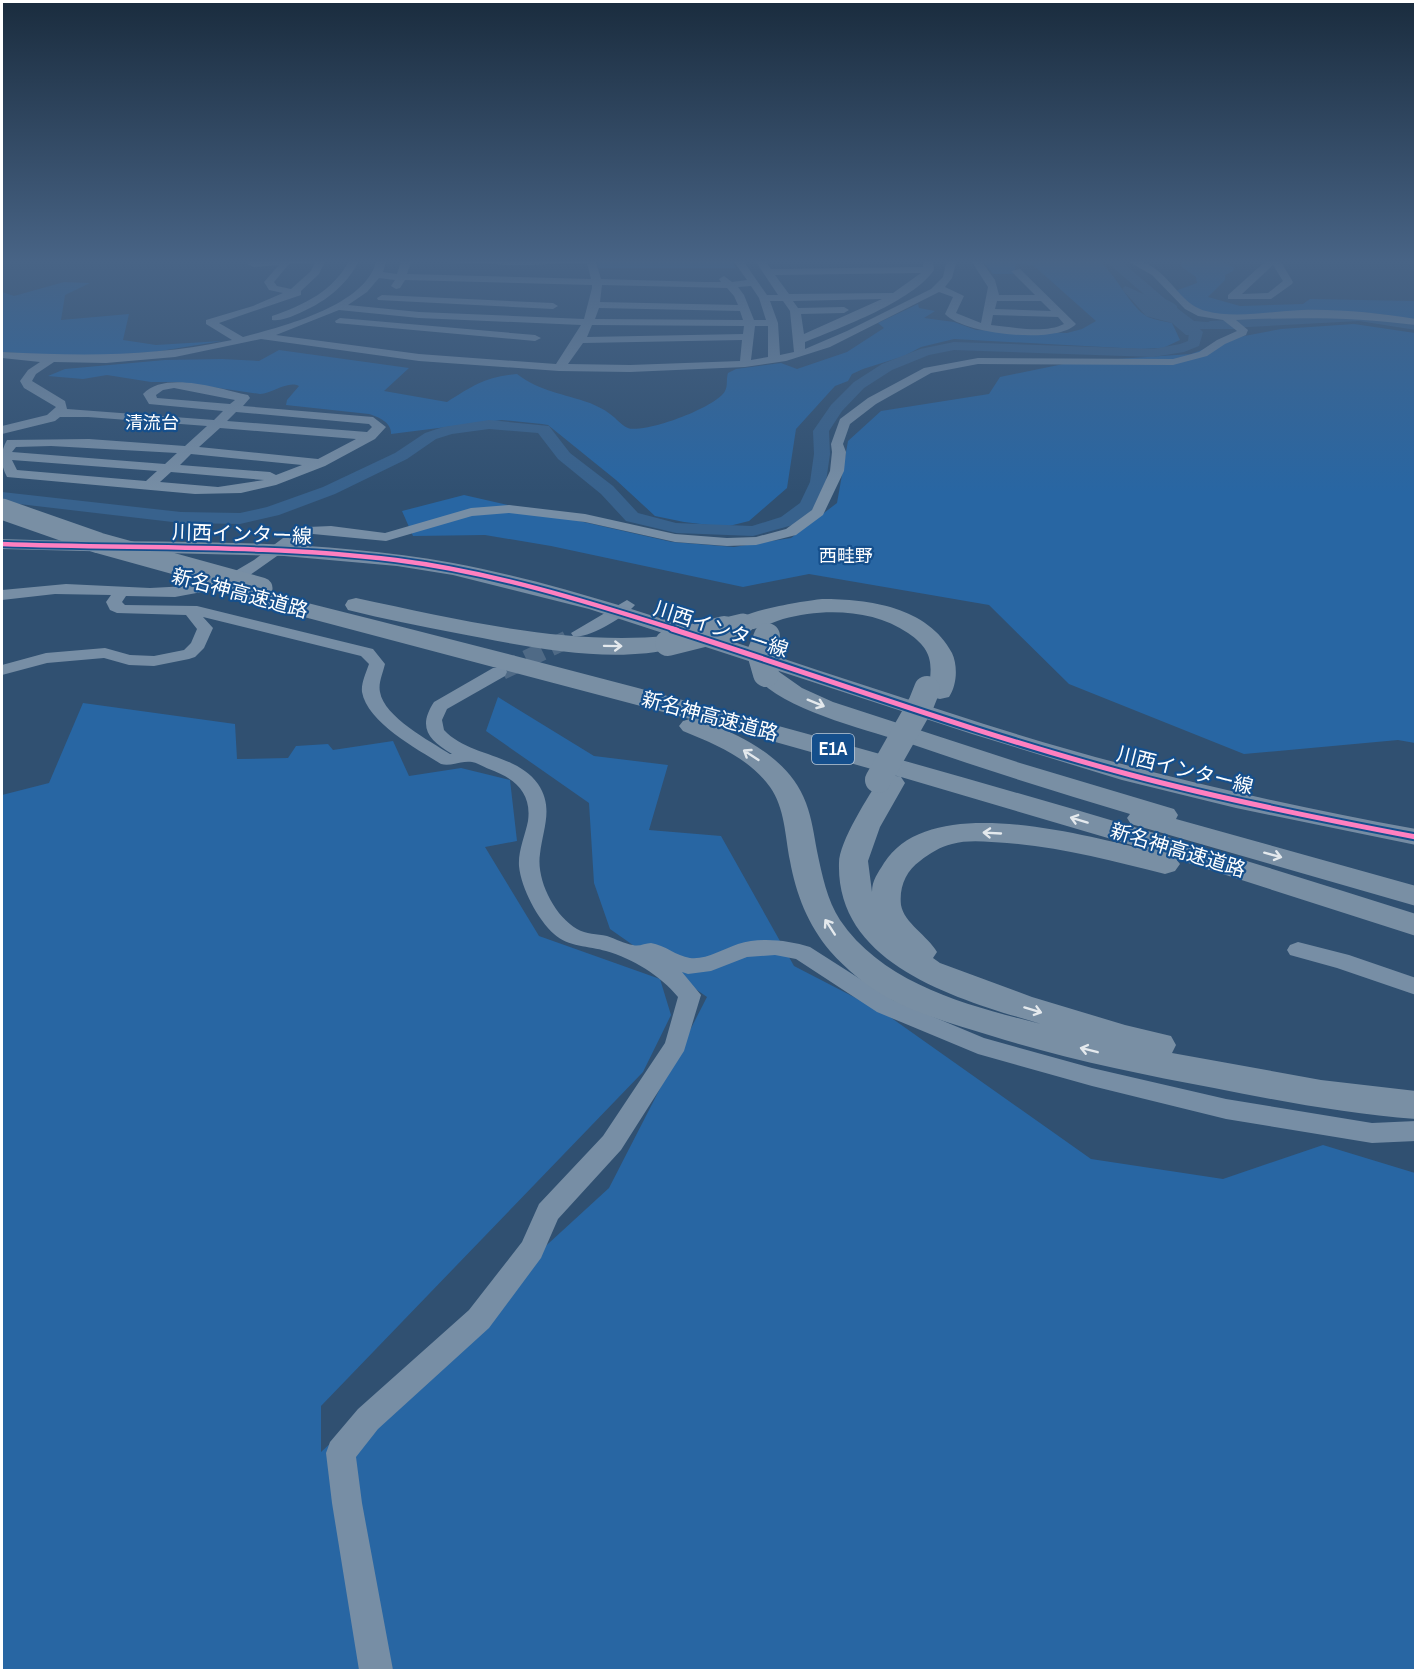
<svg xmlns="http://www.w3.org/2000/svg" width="1417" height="1672" font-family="'Archivo Narrow','Noto Sans JP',sans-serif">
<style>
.green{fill:#2866a3}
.water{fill:#38628d}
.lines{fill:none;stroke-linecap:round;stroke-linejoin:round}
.river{fill:#38628d;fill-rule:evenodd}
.minor-tunnel{stroke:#4f6a86;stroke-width:18;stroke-dasharray:18 9;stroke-linecap:butt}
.minor{fill:#778ea5;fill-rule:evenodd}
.major{fill:#768ca3;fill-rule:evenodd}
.highway{fill:#798fa4;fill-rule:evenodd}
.highway-bridge-far1{stroke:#798fa4;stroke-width:21}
.highway-bridge{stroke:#798fa4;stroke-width:26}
.cycleway-far1-casing{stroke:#154f8c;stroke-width:8}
.cycleway-casing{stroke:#154f8c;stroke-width:9}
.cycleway-far1{stroke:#ff80c0;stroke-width:4.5}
.cycleway{stroke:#ff80c0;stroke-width:5}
.oneway{stroke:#e4e9ed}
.labels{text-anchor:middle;stroke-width:4.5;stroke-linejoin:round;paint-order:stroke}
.far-quarter-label{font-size:18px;fill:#fff;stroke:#154f8c}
.shield{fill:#154f8c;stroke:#b9cadc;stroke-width:1.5}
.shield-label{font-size:18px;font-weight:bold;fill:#fff}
.street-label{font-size:20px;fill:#fff;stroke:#154f8c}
</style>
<rect width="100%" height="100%" fill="#305071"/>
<path class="green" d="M596,259H731L736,268H599Z
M981,259H1096C1116,272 1129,307 1148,317C1155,320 1164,321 1172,323L1180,340L1163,348L1140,349L954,339L921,347L904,356L863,369L852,374L848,381L835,386L796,429L787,488L749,521L725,527L684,522L655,516L616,480L548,425L542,424L502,420L391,434C392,423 379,417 369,414L286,405L287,400L299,386C288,380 273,393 260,394L178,382H151L107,375L83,379L48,376L65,369L165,360L222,359L259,361L279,350L409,368L384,391L447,402C474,385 485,377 517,374C539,391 564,394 590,403C596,406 604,409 610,414C616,418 622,426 628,428C645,434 717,407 725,391C728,386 726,379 728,373L736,369L781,363L797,369L847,352L884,328L878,323L918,304L919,308L935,311L924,318L954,322L976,330L1067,333L1082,329L1096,321L1033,265L1016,264L1014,274H993Z
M1180,259C1198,259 1219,256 1234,268L1233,271L1225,275V280L1208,297L1240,306L1303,304L1310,299L1415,301V320C1378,312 1339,310 1301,311C1276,311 1226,320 1205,313C1192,308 1185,299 1175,291L1197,283L1196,277L1182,267Z
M64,282L90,283L65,295L61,320L129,314L123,340L156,345L222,341L154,352L79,357L2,352V292L14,296Z
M1354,324L1415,333V743L1398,740L1244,754L1069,684L989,605L809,574L743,587L551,546L485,535L413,536L402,511L464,495L672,542L734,547L791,538L837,503L848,441L881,411L989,394L1000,377L1073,362L1191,354L1234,338L1281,329Z
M498,697L594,756L668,765L649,830L721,836L794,966L883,1012L1091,1159L1223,1179L1323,1145L1415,1173V1670H2V795L49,783L83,703L235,724L237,759L288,758L296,746L328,744L333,750L393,741L409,776L461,768L510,780L517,841L485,847L539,936L660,979L671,1015L643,1072L321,1406V1452L609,1188L707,997L610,929L594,883L589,803L486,731Z"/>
<path class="water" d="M1125,286C1132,288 1137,292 1144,294C1156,299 1163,295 1177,306V308L1194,321L1231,324L1237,329H1199L1202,336L1186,335L1172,323L1146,316L1122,289Z"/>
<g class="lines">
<path class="river" d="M1103,259H1117L1122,262L1198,327L1203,332L1199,346L1184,352L1153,357L954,350L929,355L892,370L864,388L842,411L829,431L830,454L826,482L813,510L793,525L753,536L676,533L626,521L601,494L558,459L538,433L489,429L452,434L436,439L407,459L335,494L279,515L240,524L181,523L2,502V492L181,512L240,513L267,507L323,487L395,453L425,433L443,427L489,420L549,426L570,453L613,486L638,513L676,523L752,526L781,517L800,503L810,482L814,454L813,431L831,405L854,382L882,364L920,349L954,342L1153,349L1180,344L1188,341L1189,333Z
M1359,313L1416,322V330L1359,321L1210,329L1203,325L1210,321Z"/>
<path class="minor-tunnel" d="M502,671L570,638"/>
<path class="minor" d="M248,259H326L319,274L301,291V295L219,323L243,337C283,326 367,306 377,259H387L383,272L397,274L402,259H412L407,274L591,279L587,263L518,265L446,262L441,259H595L601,279L704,282H721L719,279L724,276L732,282L747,280L732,259H742L767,295H778L754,259H764L771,269L923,267V259H933L934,270C913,301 840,328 805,342V349L847,331L931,289L943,277L947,259H957L952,278L945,287L964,296L956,313L981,323L988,287L970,259H980L995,280L999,295H1035L1011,271L1020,269L1076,324C1057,345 963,334 945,314L953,297L939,292L830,347L786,361L745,367L630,372L559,371L419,361L261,339L175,357L106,363L54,362L36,374L32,381L65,401L67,409L214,420L223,411L149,404L143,394C165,370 220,389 248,395L250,398L243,406L373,417L386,427L375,439L325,466L276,485L241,493L195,494L7,477C0,464 0,452 7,440L89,439L185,446L207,426L88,417H60L55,421L2,434V426L47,415L56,407L24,388L20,381L28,370L40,362L2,358V352C83,356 151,357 232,340L206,324V320L253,306L283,293L269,290L264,282L279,265L253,267L248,264ZM315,262L311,271L291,289L277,286L274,282L289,264ZM921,273L893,293L789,294L775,275ZM379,278L395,280L391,286L396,289L400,288L405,280L592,285V288L584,319L419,312L348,305L367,292ZM602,285L727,288L734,296L738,305L600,302ZM751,286L759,298L766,320H754L744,295L738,287ZM882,299L804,334L801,314L844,313L849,310L844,307L798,308L793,301ZM770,301H783L790,311L794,352L780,355L778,323ZM997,301H1041L1051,311L995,309ZM599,308L740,311L743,320L595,319ZM339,310L419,318L581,325L556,364L419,354L276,335ZM993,315L1058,317L1064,324C1045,334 1012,327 991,325ZM592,325L744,326L743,334L587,337ZM755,326H768V357L751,360ZM742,340L740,361L630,365L568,364L583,343ZM174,388L235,400L230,404L157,398L156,395L163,390ZM236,412L369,424L372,427L367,432L227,421ZM220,428L356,439L318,459L199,447ZM51,446L177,453L165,464L12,452L16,447ZM191,454L302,465L276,475L270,472L180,465ZM12,460L157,471L146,481L17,470ZM171,472L264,480L218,487L160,482Z
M350,259H360C346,287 324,303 295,315C288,318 280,321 272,320V316C304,305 334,291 350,259Z
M1124,259C1168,259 1174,303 1206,311C1236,319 1271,311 1302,310C1340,309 1378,313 1416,319V325C1355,317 1297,317 1236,320L1248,330L1246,335L1225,344L1207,356L1173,365L978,364L931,373L876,404L850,424L843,444L846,452L844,471L823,515L796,535L756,545L727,546L675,542L585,522L509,513L472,516L386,541L313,534L294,544L250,575L218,589L175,597L126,596L122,602L125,605L197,606L373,649L385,664C383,673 378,683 380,692C384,717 430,741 450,754H452C429,740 417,728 434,702L493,668H505L507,672L505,676L447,709L442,720L444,730C469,757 516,753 538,784C554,808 543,828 540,854C536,879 554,916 577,929C586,934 597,934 607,936C616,939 625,944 633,945C639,947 645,943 651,943C665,945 676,956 690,958C706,960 723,949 738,944C761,937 787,940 810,947L893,1000L984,1038L1092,1068L1226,1099L1372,1123L1416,1121V1141L1372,1143L1226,1119L1092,1086L978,1054L877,1012L796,959L775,955L747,957L711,971L688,974L682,972L701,995L684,1051L621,1150L558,1219L541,1258L489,1328L378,1429L356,1457L362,1503L393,1670H359L332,1503L326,1453L330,1442L358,1409L469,1310L522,1242L539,1204L603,1136L665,1043L678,997C660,975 633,959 606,951C589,946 568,947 554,934C538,920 521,888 519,866C518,851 525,836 528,821C532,792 514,778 489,769C484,767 478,763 472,762C462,760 451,767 441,764C417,749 367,722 362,692C361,683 366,673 369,664L361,656L203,617L213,628L204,648L195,657L189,659L154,666L129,665L104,658L47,663L2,675V665L46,653L105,648L130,655L154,656L184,650L191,643L197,629L186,615L117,613L110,610L106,602L111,595L55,594L2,600V590L66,584L150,588L188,586L232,573L254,560L283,538L308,527L331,526L385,533L471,508L509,505L585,514L675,534L727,538L756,537L786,529L812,510L830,471L832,452L831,444L840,419L868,398L924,368L978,358L1173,359L1199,352L1217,340L1237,331L1223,320L1198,316L1185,309L1152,275Z
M1268,259H1279L1293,282L1292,284L1271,299H1228V295ZM1273,265L1283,281L1268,293L1242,294Z
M382,295L553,303L558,306L553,309L378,300L377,298Z
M340,318L535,335L541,338L535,341L336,323L335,321Z
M627,600L635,605C626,616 587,640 573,636L571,633Z
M1298,942L1349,955L1416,978V995L1337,968L1290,955L1287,950L1290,945Z"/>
<path class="major" d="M2,539C152,544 305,536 453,563C549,581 642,612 734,642C817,670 900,697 984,724C1126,769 1269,802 1416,829V845L1236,808L1122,780L972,734L589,609L453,575L397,566L284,556L2,549Z"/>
<path class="highway" d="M244,587C637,685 1029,790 1416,914V936L1176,859L1180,864L1175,871L1165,874C1112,861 1061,847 1007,843C990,842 969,839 952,844C940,847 930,853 920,861C906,871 899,887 901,905C904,923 928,936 937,952L933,958L940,963L1032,997L1125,1025L1171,1036L1176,1045L1172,1053L1321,1080L1416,1091V1119C1347,1114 1280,1101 1214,1088C1139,1074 1065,1059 992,1036C957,1025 919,1015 886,997C865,985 846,969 830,951C808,925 796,894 790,861C785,836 785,808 770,787C749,758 715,744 683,731L679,726L683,721L690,719L236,599L233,594L236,589ZM711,724L900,777L891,774L881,777C869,795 839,842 839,863C836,967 962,1000 1041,1024C970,1006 884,985 840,920C827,900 822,875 817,851C814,835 812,819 806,803C791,762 749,739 711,724ZM901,777L1152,851C1085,836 930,790 884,863C878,873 872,880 872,892L868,861L880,827L905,783Z
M356,598C461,620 560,645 668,636L676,638L680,643L676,648C609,665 524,646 456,633C420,626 384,619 348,610L345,605L348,600Z
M822,599C869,599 928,607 952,653C958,666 957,685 949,697L940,699L931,697L928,692C933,664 933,650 908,633C873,609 823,608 783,619C768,624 751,633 735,629L731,624C740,611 804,601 822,599Z
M766,667L775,669L802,688L833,702L1020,763L1174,809L1178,815L1176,819L1416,886V906L1131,824L1127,818L1130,814C1056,792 983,769 911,744C870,731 778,709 754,674L757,669Z"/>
<path class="highway-bridge-far1" d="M2,509L99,543L262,588
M718,630L743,624"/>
<path class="highway-bridge" d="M668,643L724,629
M766,674L760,653L767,636
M878,780L921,704L927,689"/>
<g class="cycleway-far1-casing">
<path id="cycleway-far1" d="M2,544C133,549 265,544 396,560C492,572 585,601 677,630"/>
</g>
<g class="cycleway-casing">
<path id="cycleway" d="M672,629C825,678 976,734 1131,775C1225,800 1321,819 1416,837"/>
</g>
<use href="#cycleway-far1" class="cycleway-far1"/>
<use href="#cycleway" class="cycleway"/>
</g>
<defs><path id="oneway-shaft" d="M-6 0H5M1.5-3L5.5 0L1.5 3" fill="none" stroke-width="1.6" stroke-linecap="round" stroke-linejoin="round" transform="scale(1.5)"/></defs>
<g class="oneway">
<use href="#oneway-shaft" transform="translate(613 646) rotate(1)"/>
<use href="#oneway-shaft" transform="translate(816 703) rotate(22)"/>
<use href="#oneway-shaft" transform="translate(751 755) rotate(-147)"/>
<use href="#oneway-shaft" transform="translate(1079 820) rotate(-163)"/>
<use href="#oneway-shaft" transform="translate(992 833) rotate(-177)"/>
<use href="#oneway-shaft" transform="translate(1273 855) rotate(15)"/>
<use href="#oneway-shaft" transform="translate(830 927) rotate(-123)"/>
<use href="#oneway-shaft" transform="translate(1033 1010) rotate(17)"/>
<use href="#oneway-shaft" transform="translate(1089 1050) rotate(-166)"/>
</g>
<linearGradient id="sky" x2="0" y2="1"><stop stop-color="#1a2c3e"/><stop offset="0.53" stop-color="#486486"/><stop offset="1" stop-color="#486486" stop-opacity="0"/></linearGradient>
<rect width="1417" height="493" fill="url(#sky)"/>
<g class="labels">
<g class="far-quarter-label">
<text x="152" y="429">清流台</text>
<text x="846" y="562">西畦野</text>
</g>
<rect class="shield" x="812" y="734" width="42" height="30" rx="4.5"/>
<g class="shield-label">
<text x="833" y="755">E1A</text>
</g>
<g class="street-label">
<text transform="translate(242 534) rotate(2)" y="7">川西インター線</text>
<text transform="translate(240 593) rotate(15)" y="7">新名神高速道路</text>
<text transform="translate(721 629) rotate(18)" y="7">川西インター線</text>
<text transform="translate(710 716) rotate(15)" y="7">新名神高速道路</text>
<text transform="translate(1185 770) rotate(14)" y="7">川西インター線</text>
<text transform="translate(1178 850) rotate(17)" y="7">新名神高速道路</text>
</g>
</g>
<rect width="1417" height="1672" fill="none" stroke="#ffffff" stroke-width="6"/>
</svg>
